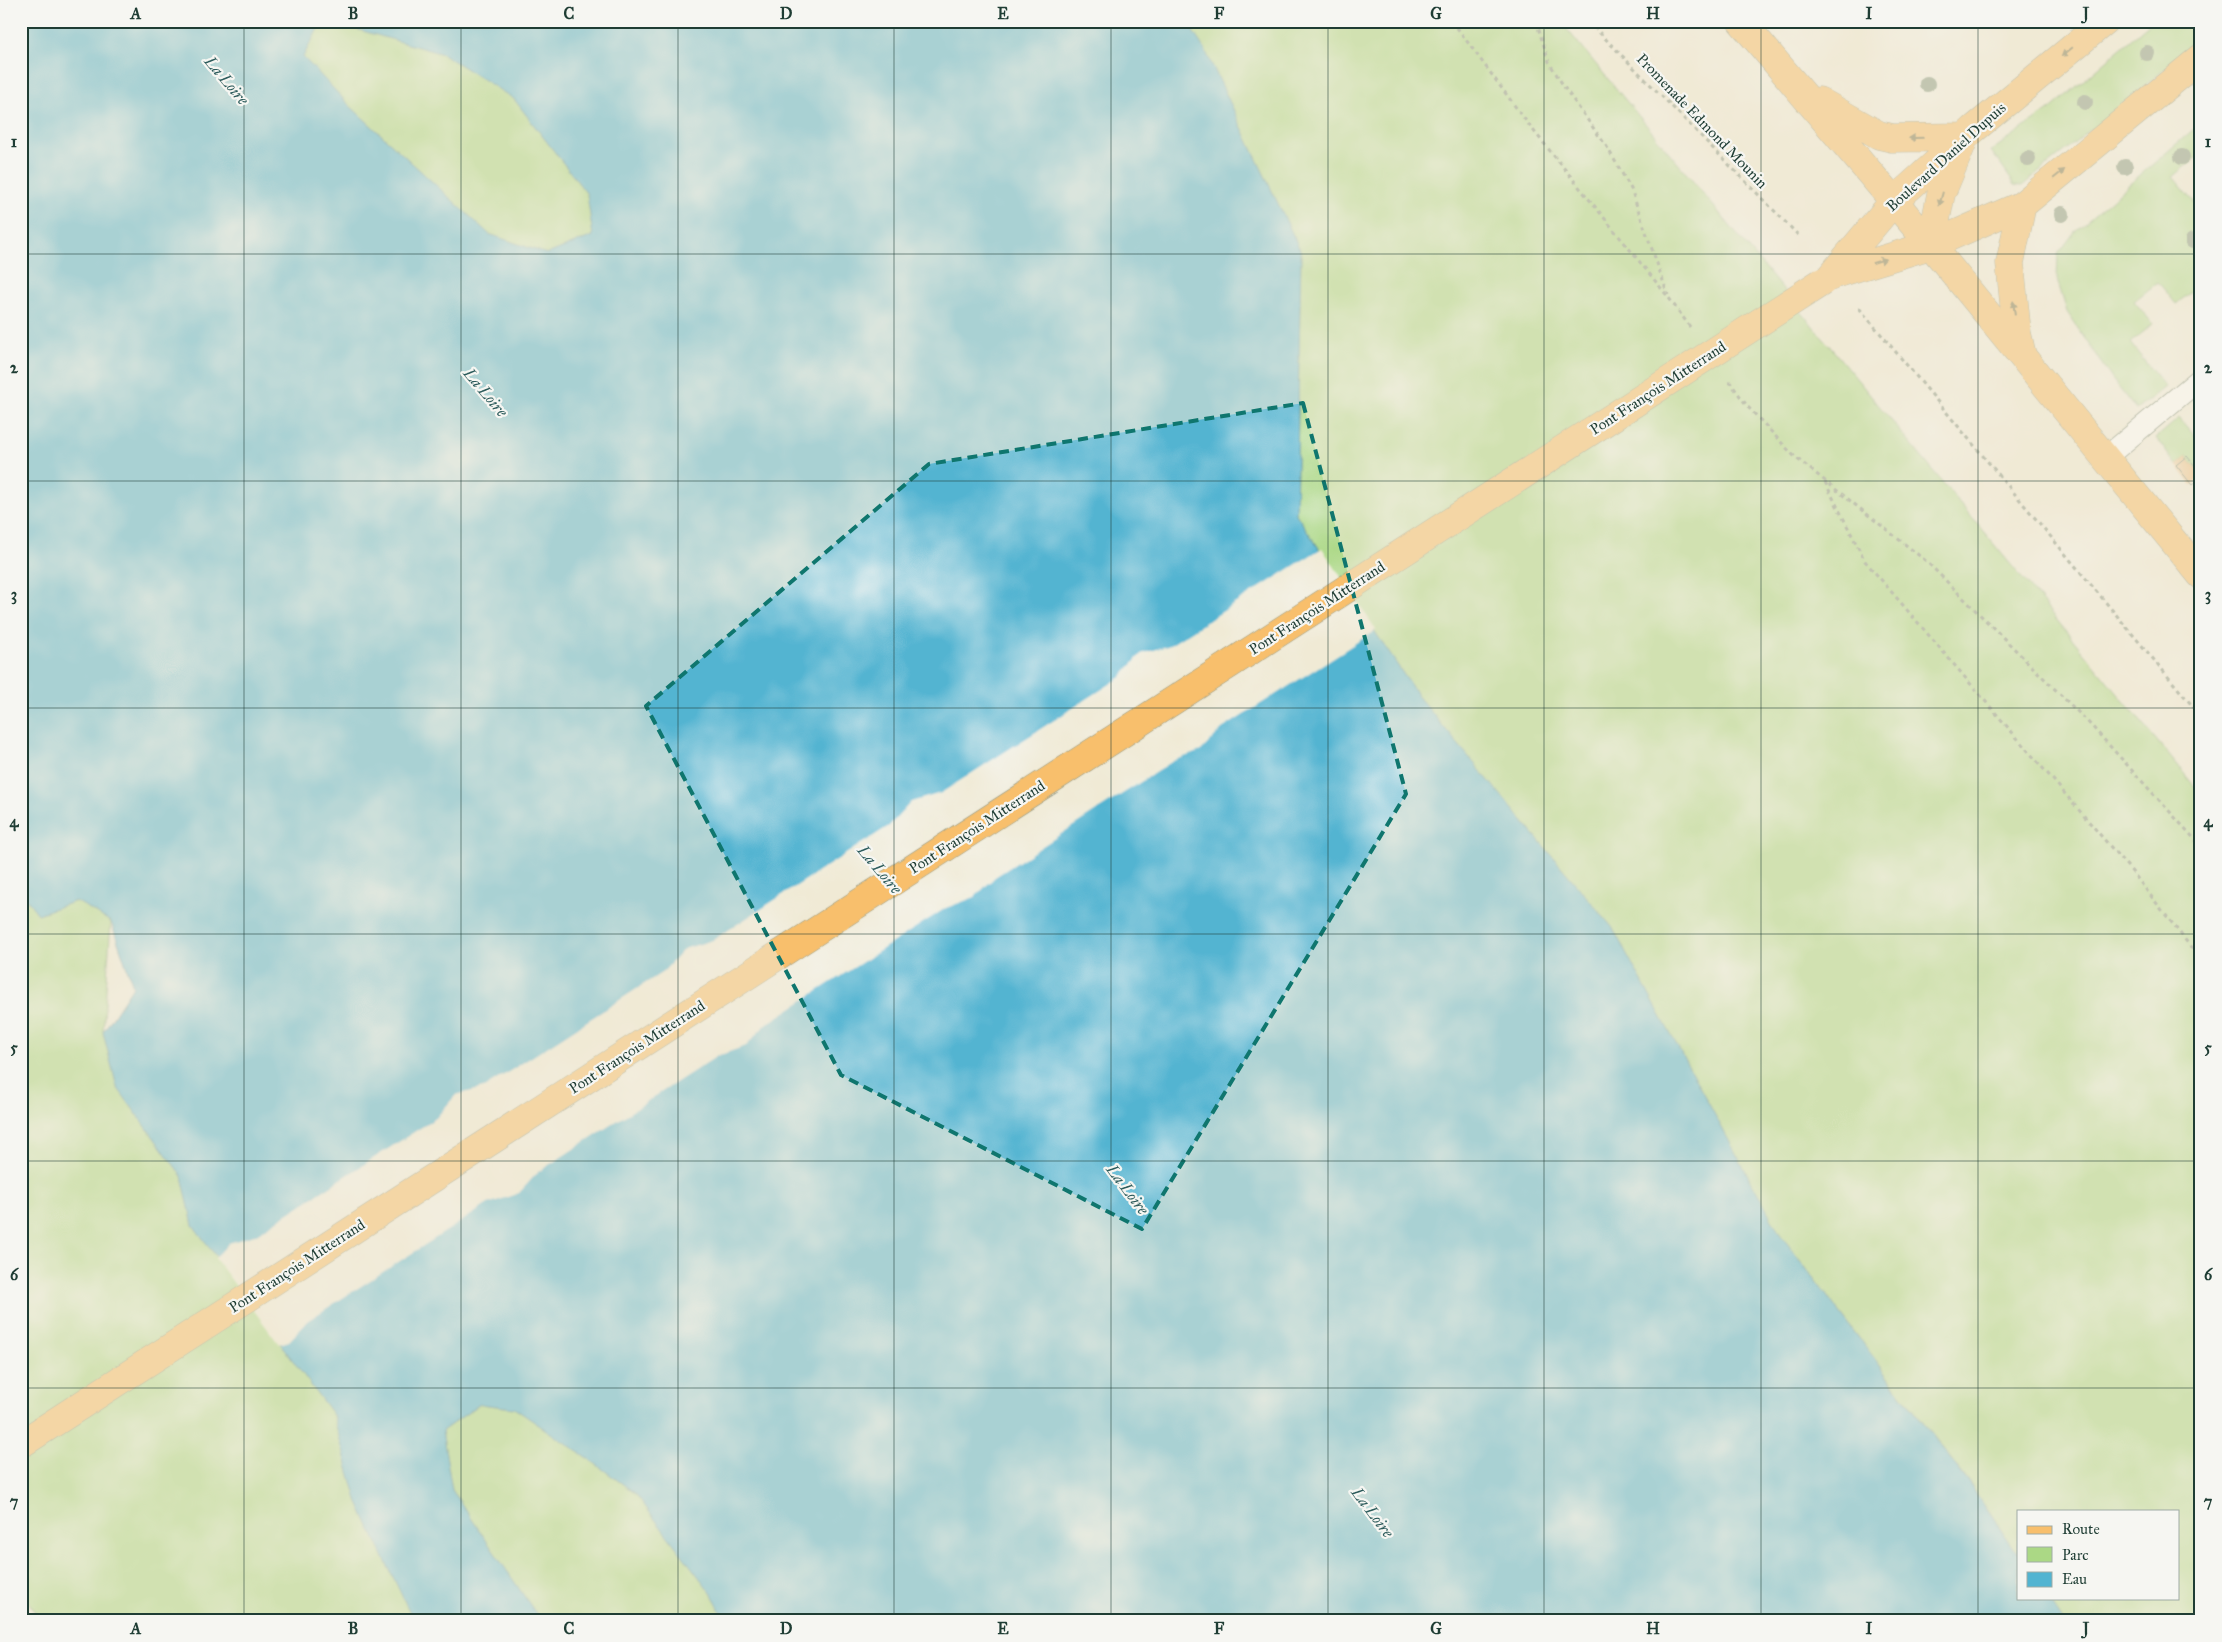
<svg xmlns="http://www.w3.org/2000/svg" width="2222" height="1642" font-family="'IM FELL Great Primer',serif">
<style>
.green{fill:#abd885;stroke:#658a5c}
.water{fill:#52b4d1;stroke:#387882}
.pier{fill:#f0ead5}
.building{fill:#edb570}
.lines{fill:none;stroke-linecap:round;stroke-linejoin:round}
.lane-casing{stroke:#889484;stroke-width:23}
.primary-casing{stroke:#889484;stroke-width:29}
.path{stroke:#889484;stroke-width:3;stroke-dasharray:4 4;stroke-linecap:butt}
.lane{stroke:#fff;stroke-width:21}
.primary{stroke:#f8bf6c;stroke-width:28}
.primary-bridge-casing{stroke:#889484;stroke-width:29;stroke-linecap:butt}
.primary-bridge{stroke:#f8bf6c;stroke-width:28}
.tree{fill:#8c9c85}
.oneway{fill:#81784d}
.marked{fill:none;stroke:#0f766e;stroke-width:4;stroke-dasharray:10 6;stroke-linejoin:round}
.grid{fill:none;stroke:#1f3d34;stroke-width:1;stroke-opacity:0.55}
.labels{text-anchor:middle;stroke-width:4.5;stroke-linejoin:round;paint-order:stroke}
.street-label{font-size:15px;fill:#1f3d34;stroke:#f6f6f2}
.water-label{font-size:16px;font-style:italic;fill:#2c5b5b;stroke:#f6f6f2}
.neatline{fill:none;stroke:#1f3d34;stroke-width:2}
.grid-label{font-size:16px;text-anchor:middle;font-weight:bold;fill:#1f3d34}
</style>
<rect width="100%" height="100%" fill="#f6f6f2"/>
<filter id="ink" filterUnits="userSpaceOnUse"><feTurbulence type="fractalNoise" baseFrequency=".02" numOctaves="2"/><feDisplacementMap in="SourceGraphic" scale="10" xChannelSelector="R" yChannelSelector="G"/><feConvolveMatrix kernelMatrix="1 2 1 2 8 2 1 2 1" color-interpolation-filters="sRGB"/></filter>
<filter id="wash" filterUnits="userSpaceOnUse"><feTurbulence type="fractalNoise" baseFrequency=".0096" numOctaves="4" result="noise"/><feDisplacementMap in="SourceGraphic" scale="20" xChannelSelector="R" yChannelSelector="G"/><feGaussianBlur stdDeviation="1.12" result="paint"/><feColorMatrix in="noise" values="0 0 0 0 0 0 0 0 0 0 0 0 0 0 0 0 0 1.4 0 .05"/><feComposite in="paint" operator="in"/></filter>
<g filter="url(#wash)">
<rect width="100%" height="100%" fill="#f0ead5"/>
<path class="green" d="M322,21H328L443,54L514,99L587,194L593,236L547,254L489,234L350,106L303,57Z
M1186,21H1560L2201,794V1621H2063L2048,1598H2178V1511H2018V1555L1970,1484L1780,1234L1612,927L1420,699L1296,514L1301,252L1205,50Z
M2152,21H2201V40L2022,186L2015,185L1991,151L2053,107Z
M2201,123V154L2173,177L2201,210V284L2176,304L2158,282L2134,301L2153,324L2130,343L2165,387L2136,410L2112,379L2067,312L2057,279L2058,254L2077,229Z
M2179,418L2198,440L2201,438V473L2187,456L2176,465L2156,438Z
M21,894L25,897L38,914L76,901L111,922L103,1032L117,1087L182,1176L193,1225L333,1415L358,1503L414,1621H40L21,1589Z
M480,1404L514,1408L589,1459L635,1493L712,1594L725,1621H541L452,1490L442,1431Z"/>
<path class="water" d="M21,21H322L303,57L350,106L489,234L547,254L593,236L587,194L514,99L443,54L328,21H1186L1205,50L1301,252L1296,514L1420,699L1612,927L1780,1234L1970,1485L2018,1555V1598H2048L2063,1621H725L712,1594L635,1493L589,1459L514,1408L480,1404L442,1431L452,1490L541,1621H414L358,1503L333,1415L193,1225L182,1176L117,1087L103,1032L133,986L111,922L76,901L38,914L25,897L21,894Z"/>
<path class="pier" d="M1322,548L1376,630L1222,729L1201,751L1173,761L995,877L975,897L946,908L765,1025L746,1046L717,1056L538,1172L519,1193L488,1204L310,1319L289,1341L279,1344L215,1258L229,1243L255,1235L436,1118L456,1095L484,1088L663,972L684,949L713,940L889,826L911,802L941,793L1121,677L1141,654L1170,645Z"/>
<g id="blocks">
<path class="building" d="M2187,456L2201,473V478L2192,485L2176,465Z"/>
</g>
</g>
<g filter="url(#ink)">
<use href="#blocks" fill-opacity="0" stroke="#889484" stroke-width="1"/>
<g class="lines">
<g class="lane-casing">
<path id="lane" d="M2105,458L2201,378"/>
</g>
<g class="primary-casing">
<path id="primary" d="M1741,21L1931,245L2201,575
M1819,101L1879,135L1892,138L1964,137
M2022,205L2010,263L2017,333L2022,355
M1931,245L1941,194L1962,144
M1832,275L1931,245L2022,205L2201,58
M1830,277L1894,201L1974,129L2105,21"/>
</g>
<path class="path" d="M1452,21L1529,125L1669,298L1690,327
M1536,21L1549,62L1566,90L1607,147L1631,189L1668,295
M1588,21L1800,237
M1859,308L2201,716
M1729,381L1748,407L1795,457L1926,561L2087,721L2201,846
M1825,482L1865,561L2133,873L2201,960
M21,1613L26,1621"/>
<use href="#lane" class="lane"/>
<use href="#primary" class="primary"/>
<g class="primary-bridge-casing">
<path id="primary-bridge" d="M21,1444L1822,282"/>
</g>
<use href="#primary-bridge" class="primary-bridge"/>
</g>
<g class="tree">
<circle cx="2147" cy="53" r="8"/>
<circle cx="1927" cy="84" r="8"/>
<circle cx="2085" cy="102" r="8"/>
<circle cx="2182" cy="157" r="8"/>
<circle cx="2028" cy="159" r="8"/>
<circle cx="2125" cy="167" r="8"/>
<circle cx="2062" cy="214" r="8"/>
<circle cx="2193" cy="241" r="8"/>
</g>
<defs><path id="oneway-solid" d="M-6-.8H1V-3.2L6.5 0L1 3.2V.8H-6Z" transform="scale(1.25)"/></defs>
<g class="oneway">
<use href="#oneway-solid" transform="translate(2067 52) rotate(141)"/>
<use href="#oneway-solid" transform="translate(1916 138) rotate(179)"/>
<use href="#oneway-solid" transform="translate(2059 174) rotate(-39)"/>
<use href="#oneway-solid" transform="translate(1941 199) rotate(105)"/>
<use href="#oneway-solid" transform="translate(1879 261) rotate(-17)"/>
<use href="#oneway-solid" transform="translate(2014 308) rotate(-97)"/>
</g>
</g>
<path d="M0 0H2222V1642H0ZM1303,403L1406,794L1142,1229L841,1075L646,706L929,464Z" fill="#f0ead5" fill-opacity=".55" fill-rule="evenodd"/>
<path class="marked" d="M1303,403L1406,794L1142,1229L841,1075L646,706L929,464Z"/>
<path class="grid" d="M244,21V1621M461,21V1621M678,21V1621M894,21V1621M1111,21V1621M1328,21V1621M1544,21V1621M1761,21V1621M1978,21V1621M21,254H2201M21,481H2201M21,708H2201M21,934H2201M21,1161H2201M21,1388H2201"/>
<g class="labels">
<g class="street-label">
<text transform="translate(1702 121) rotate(46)" y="5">Promenade Edmond Mounin</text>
<text transform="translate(1946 157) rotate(-42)" y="5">Boulevard Daniel Dupuis</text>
<text transform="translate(1658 388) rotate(-33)" y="5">Pont François Mitterrand</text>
<text transform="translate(1317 608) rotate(-33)" y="5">Pont François Mitterrand</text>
<text transform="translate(977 827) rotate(-33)" y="5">Pont François Mitterrand</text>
<text transform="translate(637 1047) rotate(-33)" y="5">Pont François Mitterrand</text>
<text transform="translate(297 1266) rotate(-33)" y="5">Pont François Mitterrand</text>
</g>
<g class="water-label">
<text transform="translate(227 80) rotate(50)" y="6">La Loire</text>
<text transform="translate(486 392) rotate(50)" y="6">La Loire</text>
<text transform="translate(880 869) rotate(50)" y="6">La Loire</text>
<text transform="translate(1128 1189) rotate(53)" y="6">La Loire</text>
<text transform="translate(1373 1512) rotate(53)" y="6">La Loire</text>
</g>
</g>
<rect width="2222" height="1642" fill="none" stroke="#f6f6f2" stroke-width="55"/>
<rect x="2017" y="1510" width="162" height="90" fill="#f6f6f2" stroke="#a0aca6"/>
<rect x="2027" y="1526" width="25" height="8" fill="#f8bf6c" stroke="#a0aca6"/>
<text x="2062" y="1534" font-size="15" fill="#1f3d34">Route</text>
<rect x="2027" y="1547" width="25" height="15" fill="#abd885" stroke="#a0aca6"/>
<text x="2062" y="1560" font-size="15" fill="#1f3d34">Parc</text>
<rect x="2027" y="1572" width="25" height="15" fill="#52b4d1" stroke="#a0aca6"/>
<text x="2062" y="1584" font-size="15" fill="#1f3d34">Eau</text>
<rect x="28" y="28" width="2166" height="1586" class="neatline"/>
<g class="grid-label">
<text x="136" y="19">A</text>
<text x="353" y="19">B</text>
<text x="569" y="19">C</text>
<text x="786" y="19">D</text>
<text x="1003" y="19">E</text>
<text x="1219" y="19">F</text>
<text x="1436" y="19">G</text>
<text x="1653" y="19">H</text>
<text x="1869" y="19">I</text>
<text x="2086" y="19">J</text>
<text x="14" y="147">1</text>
<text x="2208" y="147">1</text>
<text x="14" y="373">2</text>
<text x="2208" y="373">2</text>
<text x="14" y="600">3</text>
<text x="2208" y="600">3</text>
<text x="14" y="827">4</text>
<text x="2208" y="827">4</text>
<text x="14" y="1053">5</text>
<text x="2208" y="1053">5</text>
<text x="14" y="1280">6</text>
<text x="2208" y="1280">6</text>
<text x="14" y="1507">7</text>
<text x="2208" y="1507">7</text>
<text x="136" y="1634">A</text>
<text x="353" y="1634">B</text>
<text x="569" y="1634">C</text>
<text x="786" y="1634">D</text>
<text x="1003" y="1634">E</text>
<text x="1219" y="1634">F</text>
<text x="1436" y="1634">G</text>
<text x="1653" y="1634">H</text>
<text x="1869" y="1634">I</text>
<text x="2086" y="1634">J</text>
</g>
</svg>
